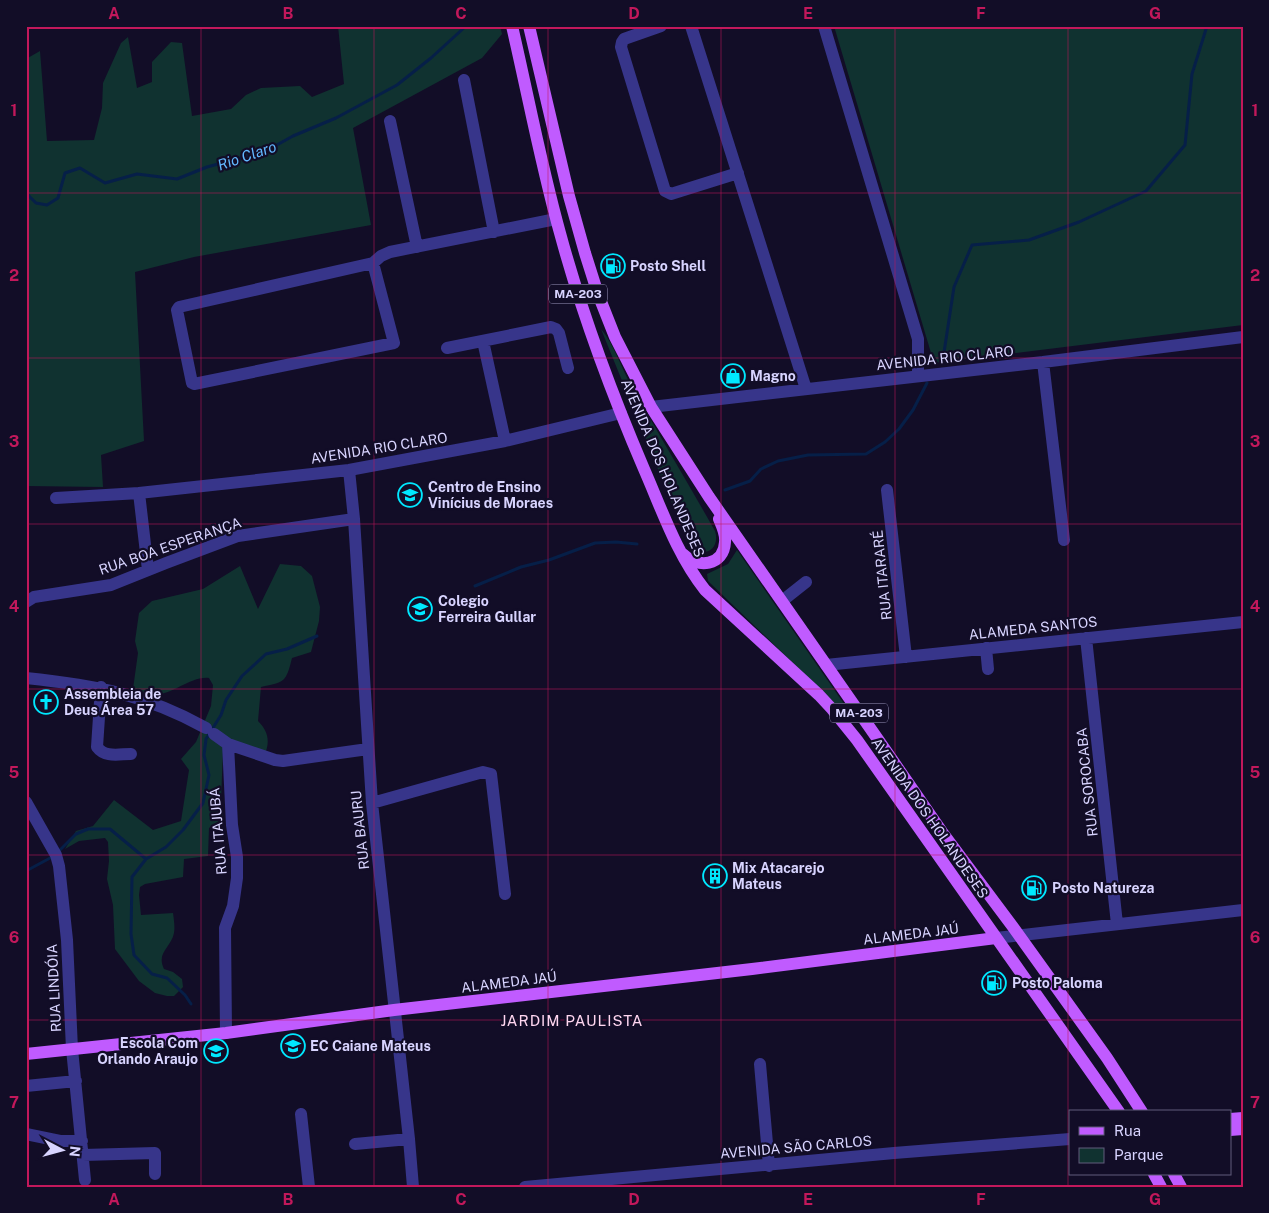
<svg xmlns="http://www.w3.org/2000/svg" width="1269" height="1213" font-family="'Public Sans',sans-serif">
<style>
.green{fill:#103230}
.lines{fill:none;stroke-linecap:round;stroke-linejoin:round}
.stream{stroke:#061f48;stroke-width:3}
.minor{stroke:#37358a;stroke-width:12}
.major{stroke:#c05bff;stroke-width:12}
.grid{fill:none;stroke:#c2185b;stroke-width:1;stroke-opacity:0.55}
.labels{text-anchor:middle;stroke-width:4.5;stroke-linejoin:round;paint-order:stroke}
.shield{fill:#120d27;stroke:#9d98be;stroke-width:1}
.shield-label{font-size:12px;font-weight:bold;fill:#d8d4ff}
.poi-label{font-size:14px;font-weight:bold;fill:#d8d4ff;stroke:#120d27;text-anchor:start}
.street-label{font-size:14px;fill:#d8d4ff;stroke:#120d27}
.water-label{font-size:15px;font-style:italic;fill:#62b8ff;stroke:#120d27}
.neighbourhood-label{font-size:15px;letter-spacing:1px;fill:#ffd6f0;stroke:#120d27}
.neatline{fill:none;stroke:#c2185b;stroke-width:2}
.grid-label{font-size:16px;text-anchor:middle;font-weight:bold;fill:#c2185b}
</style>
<rect width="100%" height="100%" fill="#120d27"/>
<path class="green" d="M338,26H500L502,34L482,58L353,128L371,225L194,257L135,272L144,441L101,455L103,487L26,486V59L40,51L47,141L94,140L102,108L103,83L121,43L128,37L137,88L152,82V62L171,42L182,43L192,116L231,109L246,95L261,88L300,86L312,97L344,84Z
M834,26H1243V325L934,363Z
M601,329C615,346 621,368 632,387C659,435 688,483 715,531C721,550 702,560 690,544L668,494Z
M737,550L849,711L844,712L708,581L707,574L728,564Z
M280,564L301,566L312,576L320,607L319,621L311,652L292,658C286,682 285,682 261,687L258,721C267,730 270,739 266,751H223L221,800L223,818L209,828L208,856L184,859L183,877L145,884L140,887L139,895L141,915L173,913C174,920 175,927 174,933C171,948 156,952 164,969L173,972L182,979L183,987L174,996H167L155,993L139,981L115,949L113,905L107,879L109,861L108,842L105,838L79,841L65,849L76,831L93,826L114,800L153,830L181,821L189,770L181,759L196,742L211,706L213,685L209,678C190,676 172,696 152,695C146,695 138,691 133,689L138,653L135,641L139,613L152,601L203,589L240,566L258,609Z"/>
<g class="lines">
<path class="stream" d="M26,193L36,203L47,205L58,198L65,173L80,168L105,183L137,174L177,179L207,167L266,151L293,136L336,118L397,85L431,58L466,26
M943,359L954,287L972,245L1029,240L1079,222L1146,191L1185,145L1192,74L1207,26
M725,490L750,481L761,469L778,461L808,455L866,454L885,442L899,429L913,410L927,383
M475,586L521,567L549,560L595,543L616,542L637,544
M59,851L76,834L88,829H110L146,859
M26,871L52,857
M191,1004L185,995L167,978L152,974L134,955L131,934L132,877L146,859L166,847L183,830L203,803L209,775L204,755L206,739L221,715L226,700L242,676L266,654L287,649L317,636"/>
<path class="minor" d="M661,26L624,39L622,42L621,47L665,191L671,194L738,173
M691,26L806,389
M824,26L918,339V376
M464,80L494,232
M390,121L417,247
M373,263L394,343L194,384L192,383L177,310L179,307L373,263L381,256L390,252L556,219
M483,341L505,441
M447,348L551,327L556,329L559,333L568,368
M1043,362L1064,540
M651,407L1043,362L1243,337
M349,470L354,519L372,803L409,1139L413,1187
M887,490L906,657
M139,493L148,570
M56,498L139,493L349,470L505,441L621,413
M782,601L806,582
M26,602L34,597L111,585L166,563L238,536L354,519
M1086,638L1117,924
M986,648L988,669
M826,665L1243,622
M26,678C94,685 145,694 206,728
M101,687L97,747C105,758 119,754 131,754
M214,734L228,744L275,760L283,761L368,749
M26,802L56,855L59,866L67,940L72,1049L85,1180
M372,803L483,772L491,774L505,894
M996,938L1243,910
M226,1033L225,928L233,906L237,878V857L232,825L228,744
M760,1064L769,1166
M26,1086L76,1081
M301,1114L309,1187
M26,1134L60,1141H82
M355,1144L409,1139
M83,1155L155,1153V1174
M525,1187L894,1153L1070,1139"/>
<path class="major" d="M512,26C528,95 541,165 560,233C582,314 611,392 644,469C662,510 677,555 705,590L819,695L832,709L857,740L1119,1112
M529,26L569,196L585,253L598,294L615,337L651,407L709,497L893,761L942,832L1013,927L1107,1058L1142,1112
M683,554C697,569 724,566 725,542C726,534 722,526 719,519
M26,1054L226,1033L394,1010L752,969L996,938
M1230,1119L1243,1118
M1230,1130L1243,1129
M1154,1174L1161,1187
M1174,1174L1181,1187"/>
</g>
<path class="grid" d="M201,26V1187M374,26V1187M548,26V1187M721,26V1187M895,26V1187M1068,26V1187M26,193H1243M26,358H1243M26,524H1243M26,689H1243M26,855H1243M26,1020H1243"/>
<defs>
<g id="fuel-ring" transform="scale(1.25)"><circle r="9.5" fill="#120d27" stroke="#00e8ff" stroke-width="1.5"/><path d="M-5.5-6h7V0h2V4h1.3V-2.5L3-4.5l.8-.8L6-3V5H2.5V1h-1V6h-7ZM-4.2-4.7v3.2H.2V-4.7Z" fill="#00e8ff"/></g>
<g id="shop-ring" transform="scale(1.25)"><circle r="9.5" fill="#120d27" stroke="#00e8ff" stroke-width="1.5"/><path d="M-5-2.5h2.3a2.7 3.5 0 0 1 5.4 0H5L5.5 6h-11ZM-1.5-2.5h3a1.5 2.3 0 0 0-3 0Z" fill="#00e8ff"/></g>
<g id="school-ring" transform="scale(1.25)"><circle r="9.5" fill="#120d27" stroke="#00e8ff" stroke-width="1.5"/><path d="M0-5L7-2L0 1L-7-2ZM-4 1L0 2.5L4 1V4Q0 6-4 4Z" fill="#00e8ff"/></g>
<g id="church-ring" transform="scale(1.25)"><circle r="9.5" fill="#120d27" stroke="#00e8ff" stroke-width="1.5"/><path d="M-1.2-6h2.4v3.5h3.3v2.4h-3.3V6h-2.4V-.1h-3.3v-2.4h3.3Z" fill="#00e8ff"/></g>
<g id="building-ring" transform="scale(1.25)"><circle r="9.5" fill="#120d27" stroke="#00e8ff" stroke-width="1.5"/><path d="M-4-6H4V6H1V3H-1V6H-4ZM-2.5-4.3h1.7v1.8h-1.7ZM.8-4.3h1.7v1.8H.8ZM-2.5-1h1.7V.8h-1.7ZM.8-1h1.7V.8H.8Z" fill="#00e8ff"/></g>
</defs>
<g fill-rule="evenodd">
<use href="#fuel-ring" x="613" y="266"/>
<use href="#shop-ring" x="733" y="376"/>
<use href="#school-ring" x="410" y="495"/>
<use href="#school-ring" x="420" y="609"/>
<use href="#church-ring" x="46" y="702"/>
<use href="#building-ring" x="715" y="876"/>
<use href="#fuel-ring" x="1034" y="888"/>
<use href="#fuel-ring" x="994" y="983"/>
<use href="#school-ring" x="293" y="1046"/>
<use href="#school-ring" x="216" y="1051"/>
</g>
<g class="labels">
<g class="shield">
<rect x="549" y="284.5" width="58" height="19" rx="4"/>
<rect x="830" y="703.5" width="58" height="19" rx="4"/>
</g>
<g class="shield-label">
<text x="578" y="298">MA-203</text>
<text x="859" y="717">MA-203</text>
</g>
<g class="poi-label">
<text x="630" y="271">Posto Shell</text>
<text x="750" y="381">Magno</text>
<text x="428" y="492">Centro de Ensino<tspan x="428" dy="16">Vinícius de Moraes</tspan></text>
<text x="438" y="606">Colegio<tspan x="438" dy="16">Ferreira Gullar</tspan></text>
<text x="64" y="699">Assembleia de<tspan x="64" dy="16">Deus Área 57</tspan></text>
<text x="732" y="873">Mix Atacarejo<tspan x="732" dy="16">Mateus</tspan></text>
<text x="1052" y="893">Posto Natureza</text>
<text x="1012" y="988">Posto Paloma</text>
<text x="198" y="1048" text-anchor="end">Escola Com<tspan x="198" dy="16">Orlando Araujo</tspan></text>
<text x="310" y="1051">EC Caiane Mateus</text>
</g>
<g class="street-label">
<text transform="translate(945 358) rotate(-6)" y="5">AVENIDA RIO CLARO</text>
<text transform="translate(379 448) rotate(-9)" y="5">AVENIDA RIO CLARO</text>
<text transform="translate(663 468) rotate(67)" y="5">AVENIDA DOS HOLANDESES</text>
<text transform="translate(170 546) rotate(-19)" y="5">RUA BOA ESPERANÇA</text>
<text transform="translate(882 575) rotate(-96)" y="5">RUA ITARARÉ</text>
<text transform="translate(1033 628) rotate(-6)" y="5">ALAMEDA SANTOS</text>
<text transform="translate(1087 782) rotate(-96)" y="5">RUA SOROCABA</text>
<text transform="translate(930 818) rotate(55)" y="5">AVENIDA DOS HOLANDESES</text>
<text transform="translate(360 830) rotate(-96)" y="5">RUA BAURU</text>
<text transform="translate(218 831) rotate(-95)" y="5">RUA ITAJUBÁ</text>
<text transform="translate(911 934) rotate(-7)" y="5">ALAMEDA JAÚ</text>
<text transform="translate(509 982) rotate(-7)" y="5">ALAMEDA JAÚ</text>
<text transform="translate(54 988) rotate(-93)" y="5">RUA LINDÓIA</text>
<text transform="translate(796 1147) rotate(-5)" y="5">AVENIDA SÃO CARLOS</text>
</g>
<g class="water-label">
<text transform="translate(247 156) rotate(-19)" y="5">Rio Claro</text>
</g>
<g class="neighbourhood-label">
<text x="572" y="1026">JARDIM PAULISTA</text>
</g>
</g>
<rect width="1269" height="1213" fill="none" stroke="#120d27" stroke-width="55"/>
<rect x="1069" y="1110" width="162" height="65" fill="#120d27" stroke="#615d7d"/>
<rect x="1079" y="1127" width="25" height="8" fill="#c05bff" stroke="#615d7d"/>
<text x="1114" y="1136" font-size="15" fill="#d8d4ff">Rua</text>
<rect x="1079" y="1148" width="25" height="15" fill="#103230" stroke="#615d7d"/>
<text x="1114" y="1160" font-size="15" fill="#d8d4ff">Parque</text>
<g transform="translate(62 1150) rotate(96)" stroke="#120d27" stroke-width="4" paint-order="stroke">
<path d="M0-4L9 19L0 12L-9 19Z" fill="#d8d4ff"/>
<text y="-8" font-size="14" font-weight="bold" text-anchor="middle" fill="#d8d4ff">N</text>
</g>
<rect x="28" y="28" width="1214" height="1158" class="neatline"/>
<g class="grid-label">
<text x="114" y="19">A</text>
<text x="288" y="19">B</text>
<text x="461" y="19">C</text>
<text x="634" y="19">D</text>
<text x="808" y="19">E</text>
<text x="981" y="19">F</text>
<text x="1155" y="19">G</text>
<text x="14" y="116">1</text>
<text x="1255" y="116">1</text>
<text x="14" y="281">2</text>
<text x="1255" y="281">2</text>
<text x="14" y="447">3</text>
<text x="1255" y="447">3</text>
<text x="14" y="612">4</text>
<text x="1255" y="612">4</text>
<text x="14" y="778">5</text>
<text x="1255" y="778">5</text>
<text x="14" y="943">6</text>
<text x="1255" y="943">6</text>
<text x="14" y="1108">7</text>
<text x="1255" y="1108">7</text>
<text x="114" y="1205">A</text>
<text x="288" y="1205">B</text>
<text x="461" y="1205">C</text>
<text x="634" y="1205">D</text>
<text x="808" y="1205">E</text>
<text x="981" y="1205">F</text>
<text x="1155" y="1205">G</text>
</g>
</svg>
